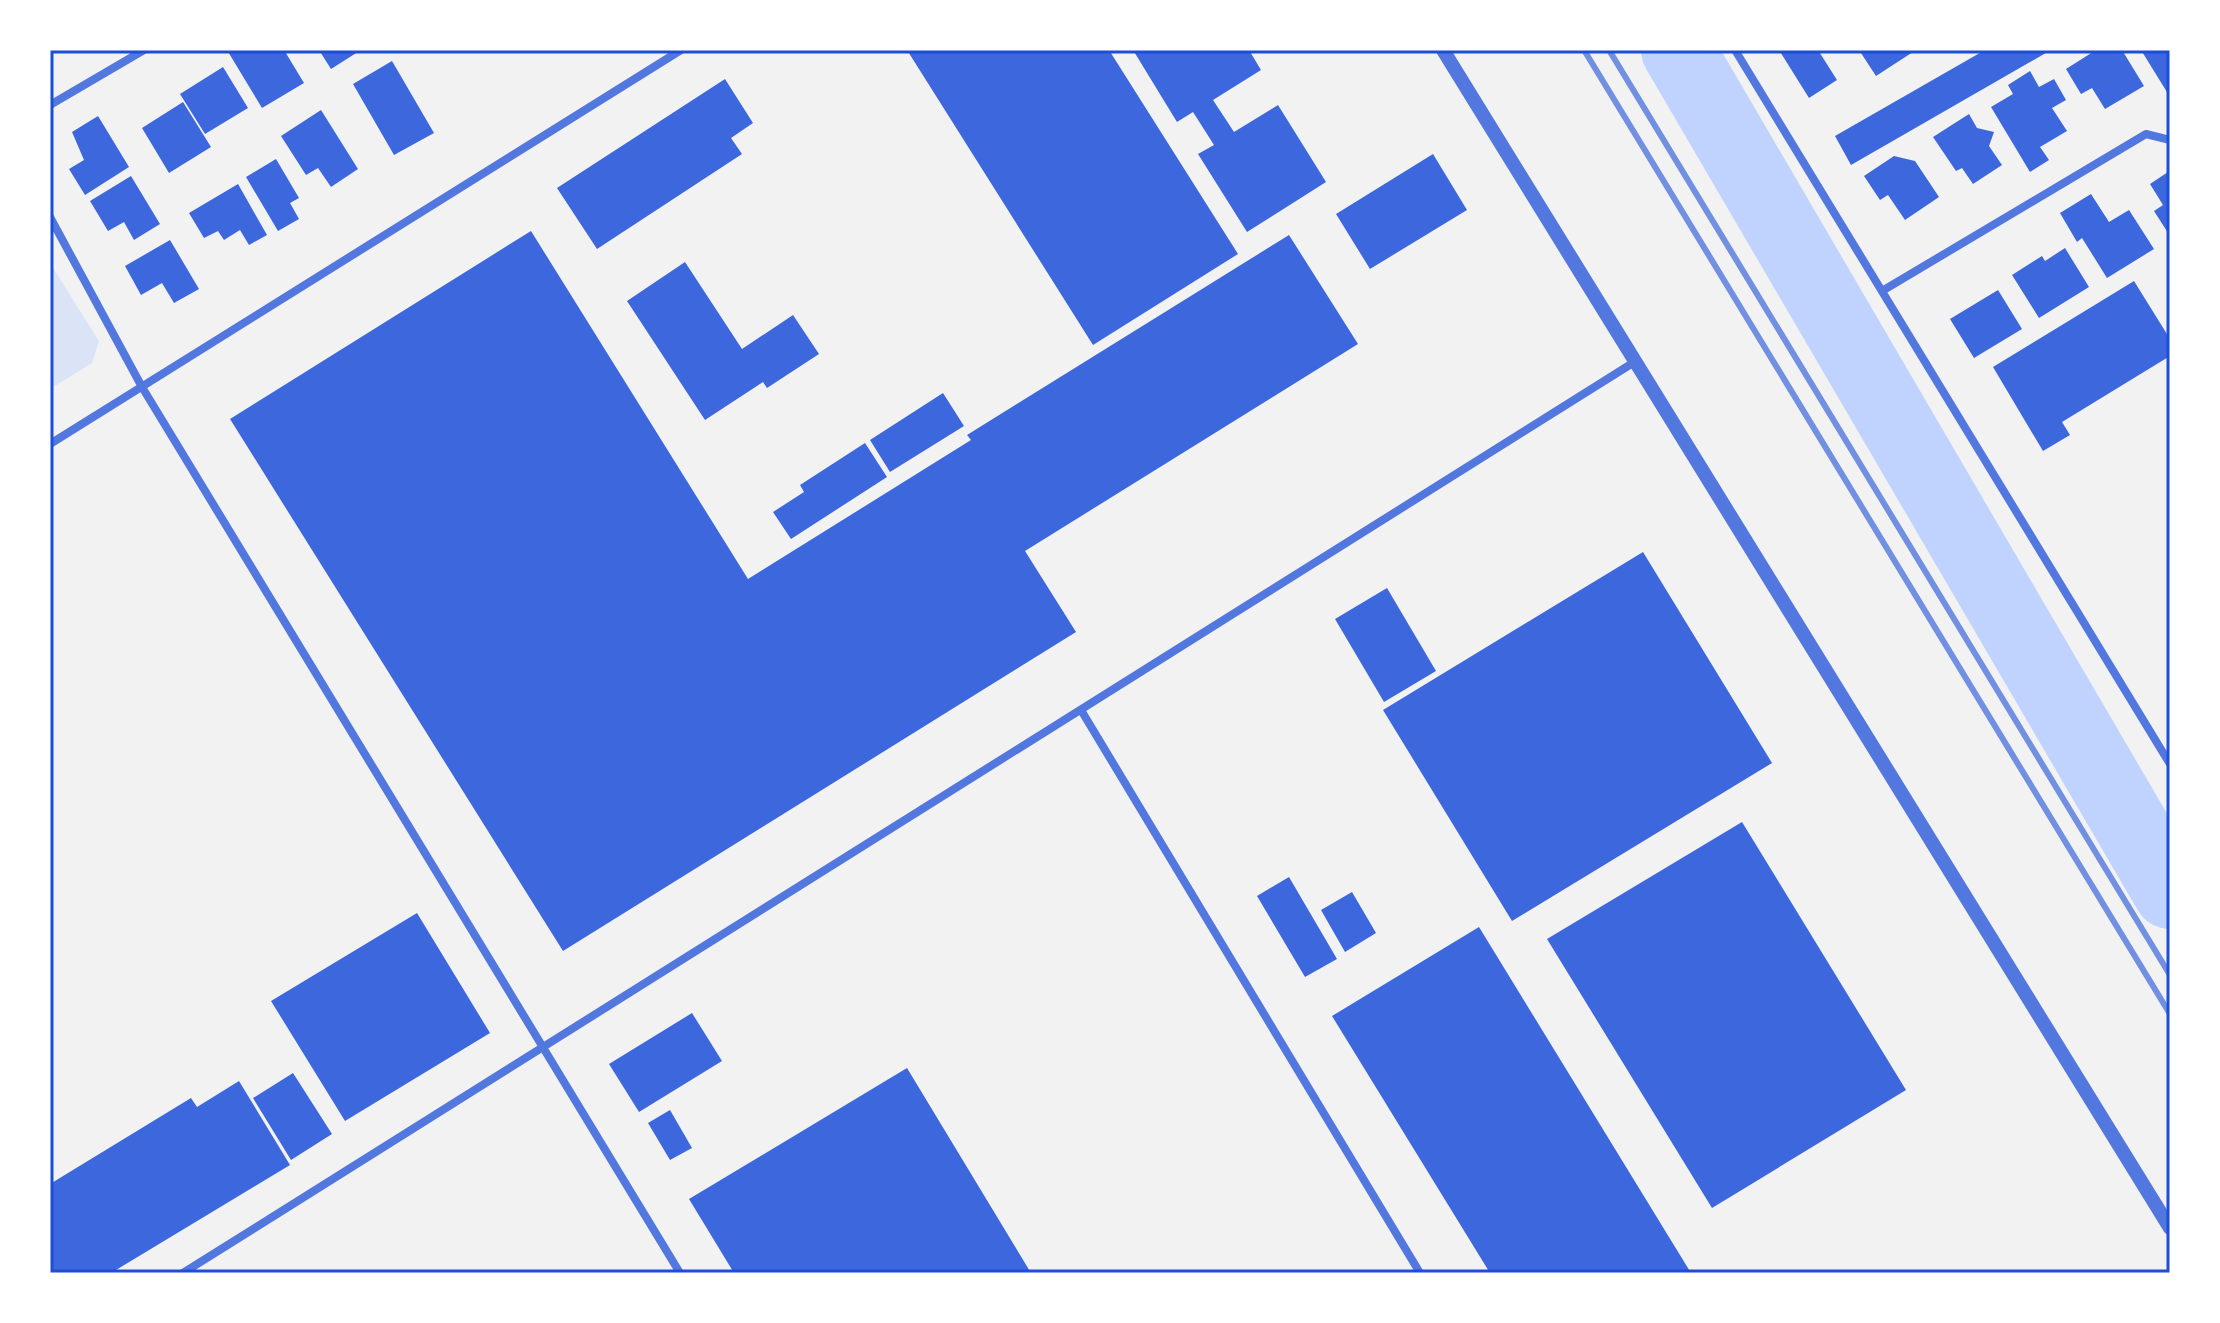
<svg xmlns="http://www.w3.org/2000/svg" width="2220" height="1323" font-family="'Alegreya Sans',sans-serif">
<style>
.green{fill:#dbe4f7}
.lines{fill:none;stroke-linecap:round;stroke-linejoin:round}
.river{stroke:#bfd3fe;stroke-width:74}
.building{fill:#3d67dc}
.minor{stroke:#5277de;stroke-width:8}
.tertiary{stroke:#5277de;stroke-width:14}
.rail{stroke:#7290e2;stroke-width:6}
.neatline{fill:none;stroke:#1d4ed8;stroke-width:3}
</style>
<rect width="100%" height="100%" fill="#f2f2f2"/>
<path class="green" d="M50,263L99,341L92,363L50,389Z"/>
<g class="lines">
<path class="river" d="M1678,50L2170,892"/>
</g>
<path class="building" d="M227,50H284L304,83L262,108Z
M319,50H361L331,69Z
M907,50H1109L1238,254L1093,345Z
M1133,50H1249L1261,70L1213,100L1234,132L1278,105L1326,182L1247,232L1198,154L1214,145L1193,112L1177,122Z
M1779,50H1818L1837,80L1809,98Z
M1859,50H1916L1876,76Z
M1985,50H2051L1851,165L1835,136Z
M2096,50H2122L2144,86L2105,109L2092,88L2081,94L2066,69Z
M2141,50H2170V97Z
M392,61L434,133L394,155L353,84Z
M223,67L248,108L205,134L180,94Z
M2030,71L2039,87L2054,79L2066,100L2052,108L2067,131L2040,147L2049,160L2030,172L1991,107L2013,94L2008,85Z
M725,79L753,123L731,138L742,154L597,249L557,188Z
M183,102L211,147L169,173L142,128Z
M321,110L358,169L331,187L318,168L306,175L281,136Z
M1969,114L1977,128L1994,132L1989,146L2002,165L1973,184L1962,168L1956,171L1933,137Z
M98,116L129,167L85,195L69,169L84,160L72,132Z
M1433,154L1467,210L1370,269L1336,214Z
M1894,156L1915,161L1939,197L1905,220L1888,195L1880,200L1864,176Z
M276,159L299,198L290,203L299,219L278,231L246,177Z
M2168,172L2170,174V236L2154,211L2163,205L2150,184Z
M131,176L160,224L134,240L124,222L108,231L90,201Z
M238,184L267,235L249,245L240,230L224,240L218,231L204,238L189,213Z
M2091,194L2109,222L2129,210L2154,249L2107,278L2082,238L2077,242L2060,213Z
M531,231L748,579L971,440L967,435L1289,235L1358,344L1025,551L1076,632L563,951L230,419Z
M170,240L199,289L174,303L162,283L141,295L125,266Z
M2065,248L2089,287L2039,318L2012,275L2042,256L2045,261Z
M685,262L742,349L793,315L819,354L767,388L763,382L705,420L627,301Z
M2134,281L2170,339V356L2062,422L2070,435L2043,451L1993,367Z
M1998,290L2022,329L1974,358L1950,319Z
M943,393L964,426L890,472L870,440Z
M865,443L887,477L791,539L773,512L804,492L800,485Z
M1643,552L1772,763L1512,921L1383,710Z
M1387,588L1436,671L1384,702L1335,619Z
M1742,822L1906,1090L1712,1208L1547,939Z
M1289,877L1337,959L1305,977L1257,896Z
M1352,892L1376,933L1345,952L1321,910Z
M417,913L490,1033L345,1121L271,1001Z
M1479,927L1691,1273H1490L1332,1016Z
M692,1013L722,1061L639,1112L609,1064Z
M907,1068L1031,1273H734L689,1199Z
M293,1073L332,1134L291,1160L253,1098Z
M239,1081L290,1165L111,1273H50V1184L191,1098L197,1107Z
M670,1110L692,1148L670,1160L648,1123Z"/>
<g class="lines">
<path class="minor" d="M1735,50L2170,764
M50,105L144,50
M50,217L142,387L680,1273
M1882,291L2146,134L2170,140
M50,444L681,50
M1081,710L1420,1273
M183,1273L1636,361"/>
<path class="tertiary" d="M1443,50L2170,1228"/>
<path class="rail" d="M1584,50L2170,1014
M1609,50L2170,975"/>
</g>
<rect width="2220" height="1323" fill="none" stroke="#ffffff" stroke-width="104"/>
<rect x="52" y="52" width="2116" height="1219" class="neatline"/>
</svg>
